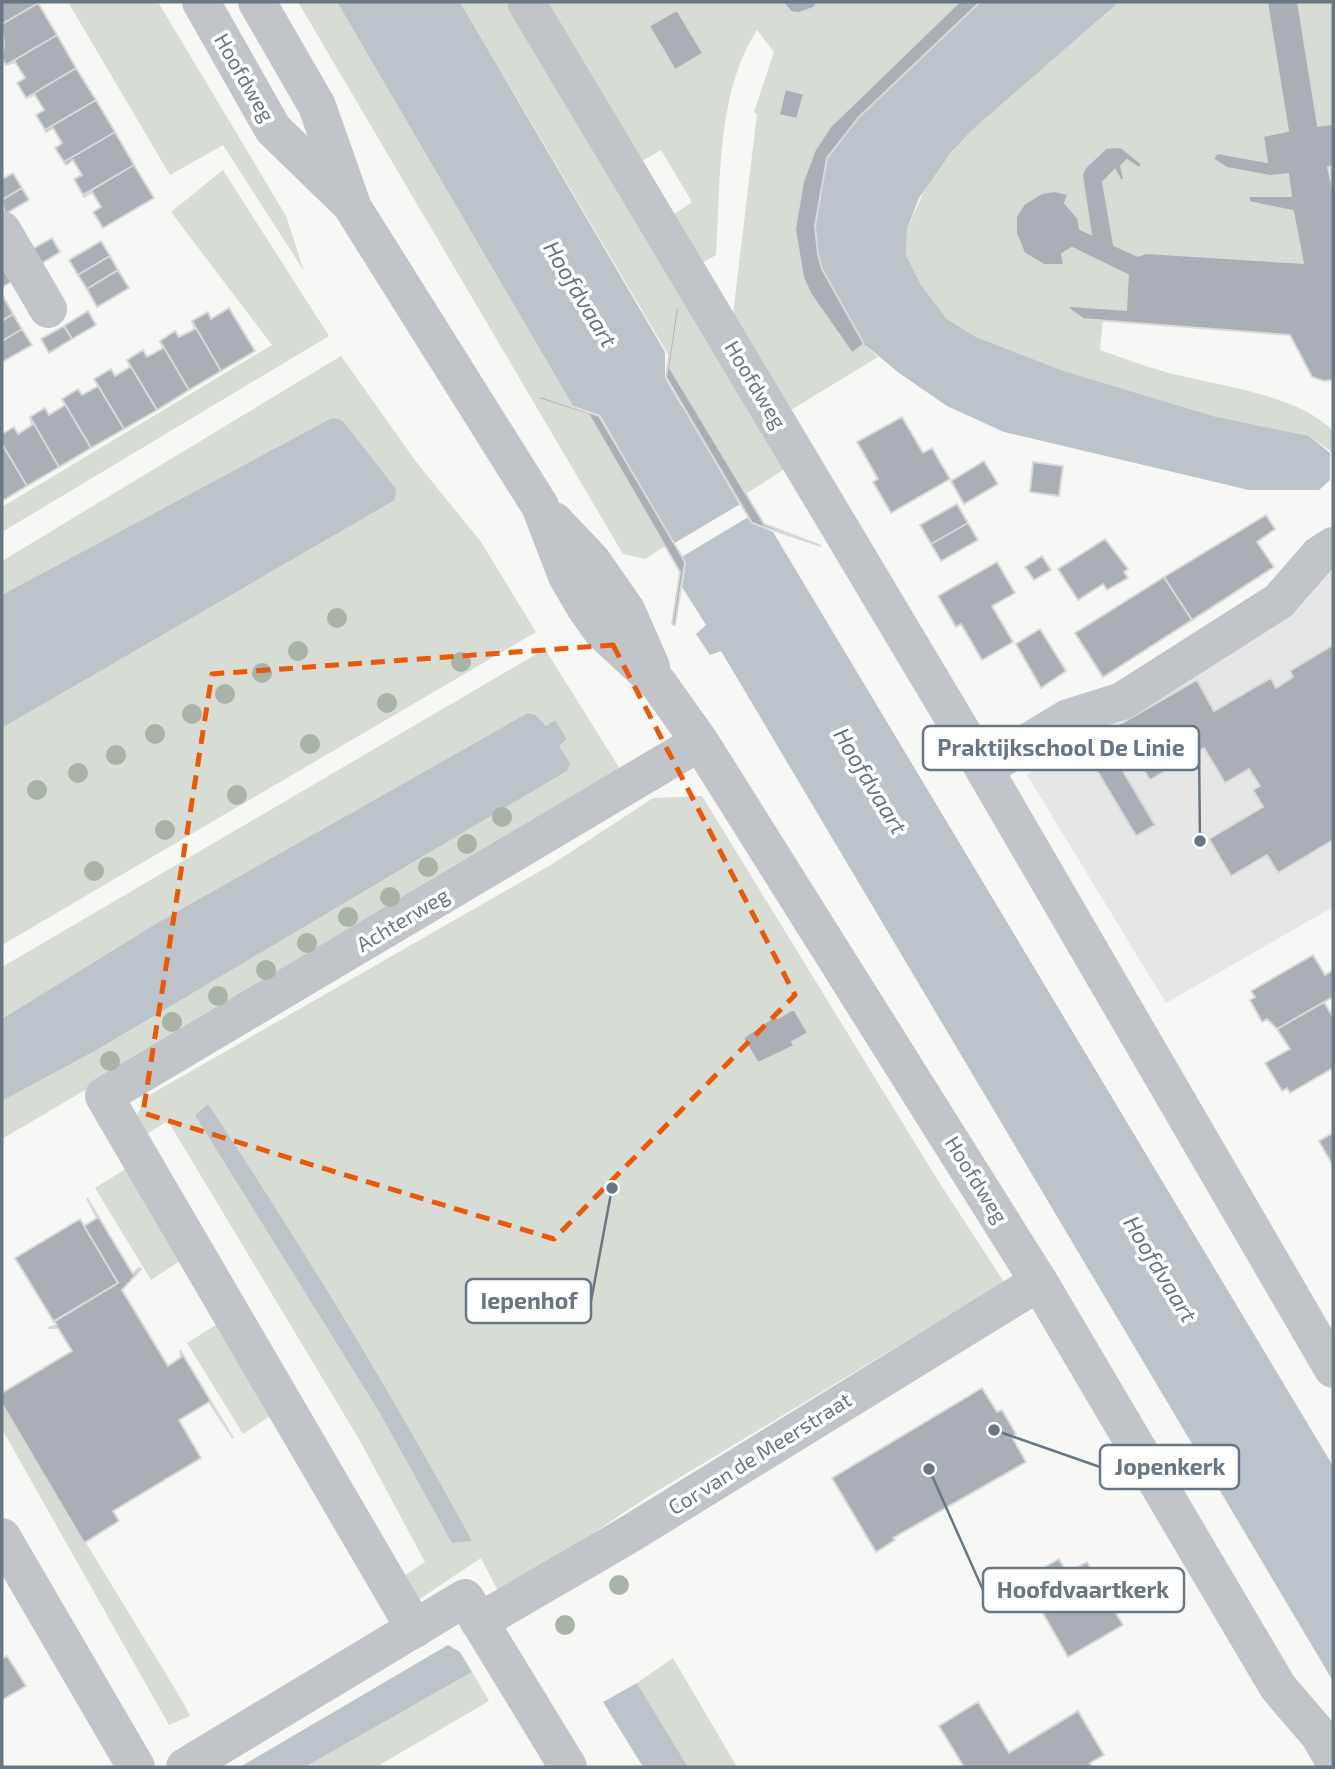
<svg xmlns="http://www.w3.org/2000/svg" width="1335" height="1769" font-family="'Exo 2',sans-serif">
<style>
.built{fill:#e5e6e5}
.green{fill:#d7dcd4}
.water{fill:#bcc4ca}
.pier{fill:#f7f7f5}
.building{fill:#a9afb5;stroke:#d9d9d7;stroke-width:2}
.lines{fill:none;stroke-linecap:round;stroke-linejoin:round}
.minor{stroke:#c1c4c8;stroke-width:38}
.tree{fill:#a9b3a7}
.marked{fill:none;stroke:#e8590c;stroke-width:5;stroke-dasharray:14 9;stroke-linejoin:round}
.labels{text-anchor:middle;stroke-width:7;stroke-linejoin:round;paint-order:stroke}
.street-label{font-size:21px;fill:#697683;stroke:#fff}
.water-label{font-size:23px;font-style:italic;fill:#65767f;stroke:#fff}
.leader{fill:none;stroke:#697683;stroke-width:2.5}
.callout-dot{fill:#697683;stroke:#fff;stroke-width:2.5}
.callout{fill:#fff;stroke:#697683;stroke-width:2.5}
.callout-label{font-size:23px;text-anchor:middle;font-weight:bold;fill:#697683}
</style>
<rect width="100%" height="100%" fill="#f7f7f5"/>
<path class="built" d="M1333,564V907L1166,1003L1027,775L1082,731Z"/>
<path class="green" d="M68,2H158L286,216L304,271L223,145L170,175Z
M298,2H337L573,406L540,396L539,399L589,415L609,450L691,402L670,368L679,309H676L669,356L460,2H505L786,468L645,559L623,554Z
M547,2H959L830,127L803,182L795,229L802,277L810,293L852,352L864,344L878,357L791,410L733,314L757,114L754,112L774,52L757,30C716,93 721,183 716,255L699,265L670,217L692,202L661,150L637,164Z
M1119,2H1333V328L1298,333L1103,319L1100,350C1121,357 1141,365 1162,371C1214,386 1295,392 1333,431V453L1309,436L1213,416L1064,371L976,337L947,319L921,285L906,255L907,229L931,176L971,131Z
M223,170L329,336L2,532V507L272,345L171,212Z
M341,356L417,463L481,542L536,632L2,945V728L395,500L396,489L68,561L2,595V561Z
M545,649L620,769L486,854L2,1139V1101L95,1051L567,771L569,761L558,745L567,739L555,720L546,726L536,715L2,1019V967Z
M702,796L937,1179L1004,1282L649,1496L500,1595L481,1558L418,1600L404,1576L425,1562L359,1439L168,1121L137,1140L134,1122L146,1097L554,863L653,798Z
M127,1168L181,1260L151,1280L95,1188Z
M219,1323L273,1414L243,1434L187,1343Z
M2,1405L183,1702L190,1716L169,1725L2,1429Z
M673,1658L737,1767H688L637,1683Z
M472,1672L489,1701L376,1767H305Z"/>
<path class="water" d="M337,2H460L665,352V378L735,497L751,523L773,532L1333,1466V1681L721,651L710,655L696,634L706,625L682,587L686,563L600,415L573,406Z
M980,2H1119L971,131L949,155L919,198L907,229L906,255L921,285L947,319L976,337L1064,371L1213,416L1309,436L1330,453V480L1319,490H1249L1004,432L947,406L899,373L864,344L822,269L818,254L815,226L827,158L859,117Z
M332,418L342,420L396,489L395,500L2,728V595Z
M528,713L536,715L546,726L555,720L567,739L559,746L570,763L567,771L95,1051L2,1101V1019L159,922Z
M208,1104C302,1246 391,1392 472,1541L452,1543L380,1413L195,1115Z
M448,1645L460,1652L472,1672L305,1767H240Z
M637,1683L688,1767H643L603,1702Z"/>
<path class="pier" d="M742,503L750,516L680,558L673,544Z"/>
<path class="building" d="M2,2H37L38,3L2,24Z
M819,2L813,8L799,13L791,12L783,2Z
M959,2H980L859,117L827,158L815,226L818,254L822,269L864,344L852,353L810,293L803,277L795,229L803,182L815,150L830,127Z
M1267,2H1298L1318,126L1333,124V166L1328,167L1333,190V380L1324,381L1312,377L1290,335L1083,319L1068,308L1071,306L1126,310L1128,275L1072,248L1062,254L1064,265H1044L1024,253L1016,233V217L1024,204L1042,193L1055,191L1068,194L1065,203L1078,218L1080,229L1091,234L1082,175L1085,168L1106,148L1116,147L1122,148L1142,164L1139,168L1127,160L1121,166L1124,179L1121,181L1115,170L1103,182L1114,245L1138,256L1146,253L1303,263L1293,211L1249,202V196H1291L1288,174L1270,176L1227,168L1213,159L1217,153L1267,162L1263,136L1288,131Z
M38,3L57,35L6,65L2,58L4,45L2,24Z
M677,10L703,53L675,70L649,26Z
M57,35L76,68L26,98L17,83L25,78L15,62L6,65Z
M76,68L96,100L45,130L36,115L44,110L35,95L26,98Z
M785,89L804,94L797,119L779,115Z
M96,100L115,132L64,162L55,148L62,143L53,128L46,132L45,130Z
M115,132L134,165L83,195L74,179L82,175L73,160L66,165L64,162Z
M134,165L154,198L103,228L93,212L101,207L92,192L84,197L83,195Z
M13,173L22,188L2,200V179Z
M22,188L29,200L5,214L2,200Z
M52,238L60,252L36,267L27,252Z
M101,241L110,256L78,275L69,260Z
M110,256L118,270L87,289L78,275Z
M2,266L11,282L2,287Z
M118,270L129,288L97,307L87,289Z
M4,298L13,314L2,321V300Z
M229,308L255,351L221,371L192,321L208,312L211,319Z
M676,308H679L670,368L764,524L821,546L752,523L666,377Z
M88,311L96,325L72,339L64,326Z
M13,314L22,329L2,341V321Z
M192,321L221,371L189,390L160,341L175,331L179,337L195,329Z
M64,326L72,339L49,353L41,339Z
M22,329L32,345L2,362V341Z
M160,341L189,390L157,410L127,360L143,350L147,357L163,348Z
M127,360L157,410L124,429L94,379L111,369L115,376L130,367Z
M94,379L124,429L91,448L62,399L78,389L82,395L98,386Z
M540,396L599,416L685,562L675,625L672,624L680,572L589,415L539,399Z
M62,399L91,448L59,467L30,417L45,408L49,415L65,405Z
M30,417L59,467L27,486L2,444V434L14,427L18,434L32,425Z
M902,417L923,453L932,448L950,479L891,513L873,482L878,479L857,442Z
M2,444L27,486L2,501Z
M984,461L998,484L964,504L951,481Z
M1033,462L1063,466L1059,496L1030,492Z
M957,504L968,523L931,544L920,525Z
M1266,515L1275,529L1257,542L1274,567L1192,620L1164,577Z
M968,523L978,540L941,561L931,544Z
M1105,539L1128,569L1124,572L1128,578L1107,590L1103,584L1078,600L1058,569Z
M1042,556L1051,570L1034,580L1025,567Z
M997,562L1015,593L992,606L1013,642L982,660L961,624L956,627L938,596Z
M1164,577L1192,620L1103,677L1075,633Z
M1040,629L1066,671L1041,688L1016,644Z
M1333,645V840L1278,873L1267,855L1231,876L1209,839L1263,807L1253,790L1260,786L1249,769L1225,783L1204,748L1150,780L1139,762L1123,771L1155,825L1136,836L1093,764L1128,743L1117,726L1197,680L1214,711L1271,678L1276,688L1293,677L1290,671Z
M1313,955L1325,975L1333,970V997L1277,1029L1267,1019L1262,1022L1250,1000L1255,997L1251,991Z
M1324,1002L1333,1017V1068L1290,1093L1287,1088L1282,1091L1265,1063L1290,1049L1277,1029Z
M794,1009L808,1033L792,1042L794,1046L758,1063L743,1038L776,1015L778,1018Z
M1333,1133V1166L1319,1141Z
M87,1198L133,1274L139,1268L141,1269L122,1290L168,1366L181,1357L180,1350L233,1438L209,1402L179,1420L201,1458L113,1511L119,1521L84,1543L2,1404V1393L72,1351L58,1328H48L57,1325L54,1321L118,1283L84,1226L97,1218Z
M80,1219L118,1283L54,1322L15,1258Z
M982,1388L997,1412L1002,1410L1016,1434L1012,1437L1026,1462L893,1538L895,1540L876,1552L832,1478Z
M1059,1559L1067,1573L1087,1562L1123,1625L1068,1657L1032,1594L1041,1589L1032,1574Z
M7,1656L26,1686L2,1700V1659Z
M978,1702L1009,1753L1078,1711L1104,1755L1090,1763L1092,1767H964L939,1726Z"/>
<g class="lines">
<path class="minor" d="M201,2L273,129L347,201
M257,2L317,106L353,208L540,506L567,576L585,607L602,631L658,683L700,742L1039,1282L1278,1687L1319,1735L1333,1759
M526,2L984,769L1333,1369
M2,230L48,309
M554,521L592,561L626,610L651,667
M984,769L1068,718L1122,701L1279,601L1319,555L1333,546
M2,1537L136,1767
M479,1622L628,1535L1039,1282
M415,1629L104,1096L700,742
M185,1767L465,1598L568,1767"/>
</g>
<g class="tree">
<circle cx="337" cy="618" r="10"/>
<circle cx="298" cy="651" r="10"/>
<circle cx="461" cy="662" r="10"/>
<circle cx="262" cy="673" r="10"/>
<circle cx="225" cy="694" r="10"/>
<circle cx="387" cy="703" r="10"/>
<circle cx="192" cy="714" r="10"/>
<circle cx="155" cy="734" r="10"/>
<circle cx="310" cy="744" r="10"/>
<circle cx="116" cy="755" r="10"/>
<circle cx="78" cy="773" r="10"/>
<circle cx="37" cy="790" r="10"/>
<circle cx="237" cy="795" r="10"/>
<circle cx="502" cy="817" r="10"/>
<circle cx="165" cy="830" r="10"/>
<circle cx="467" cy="844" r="10"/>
<circle cx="428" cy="867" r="10"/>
<circle cx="94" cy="871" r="10"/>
<circle cx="390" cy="897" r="10"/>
<circle cx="348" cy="917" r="10"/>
<circle cx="307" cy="943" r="10"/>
<circle cx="266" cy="970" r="10"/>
<circle cx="218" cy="996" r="10"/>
<circle cx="172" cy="1022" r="10"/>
<circle cx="110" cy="1061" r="10"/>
<circle cx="619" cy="1585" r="10"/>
<circle cx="565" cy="1625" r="10"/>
</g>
<path class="marked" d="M613,645L795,995L554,1239L143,1113L212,674Z"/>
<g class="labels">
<g class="street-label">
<text transform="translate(244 78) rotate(60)" y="7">Hoofdweg</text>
<text transform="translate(755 385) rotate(59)" y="7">Hoofdweg</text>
<text transform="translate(403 920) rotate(-31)" y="7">Achterweg</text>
<text transform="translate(976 1180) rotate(58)" y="7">Hoofdweg</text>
<text transform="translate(760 1454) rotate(-32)" y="7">Cor van de Meerstraat</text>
</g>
<g class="water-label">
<text transform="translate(580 294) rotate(59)" y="8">Hoofdvaart</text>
<text transform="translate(870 781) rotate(59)" y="8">Hoofdvaart</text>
<text transform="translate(1160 1269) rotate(59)" y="8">Hoofdvaart</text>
</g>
</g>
<path class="leader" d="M1200 841L1199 748M612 1188L591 1301M994 1430L1100 1467M929 1469L983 1590"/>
<g class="callout-dot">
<circle cx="1200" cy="841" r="7"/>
<circle cx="612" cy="1188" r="7"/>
<circle cx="994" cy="1430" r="7"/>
<circle cx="929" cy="1469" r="7"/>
</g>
<g class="callout">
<rect x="923" y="726" width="276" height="44" rx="7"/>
<rect x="466" y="1279" width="125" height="44" rx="7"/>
<rect x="1100" y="1445" width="139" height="44" rx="7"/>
<rect x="983" y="1568" width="201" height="44" rx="7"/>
</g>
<g class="callout-label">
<text x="1061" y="756">Praktijkschool De Linie</text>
<text x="529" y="1309">Iepenhof</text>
<text x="1170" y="1475">Jopenkerk</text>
<text x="1083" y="1598">Hoofdvaartkerk</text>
</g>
<rect width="1335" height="1769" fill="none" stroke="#697683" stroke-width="7"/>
</svg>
